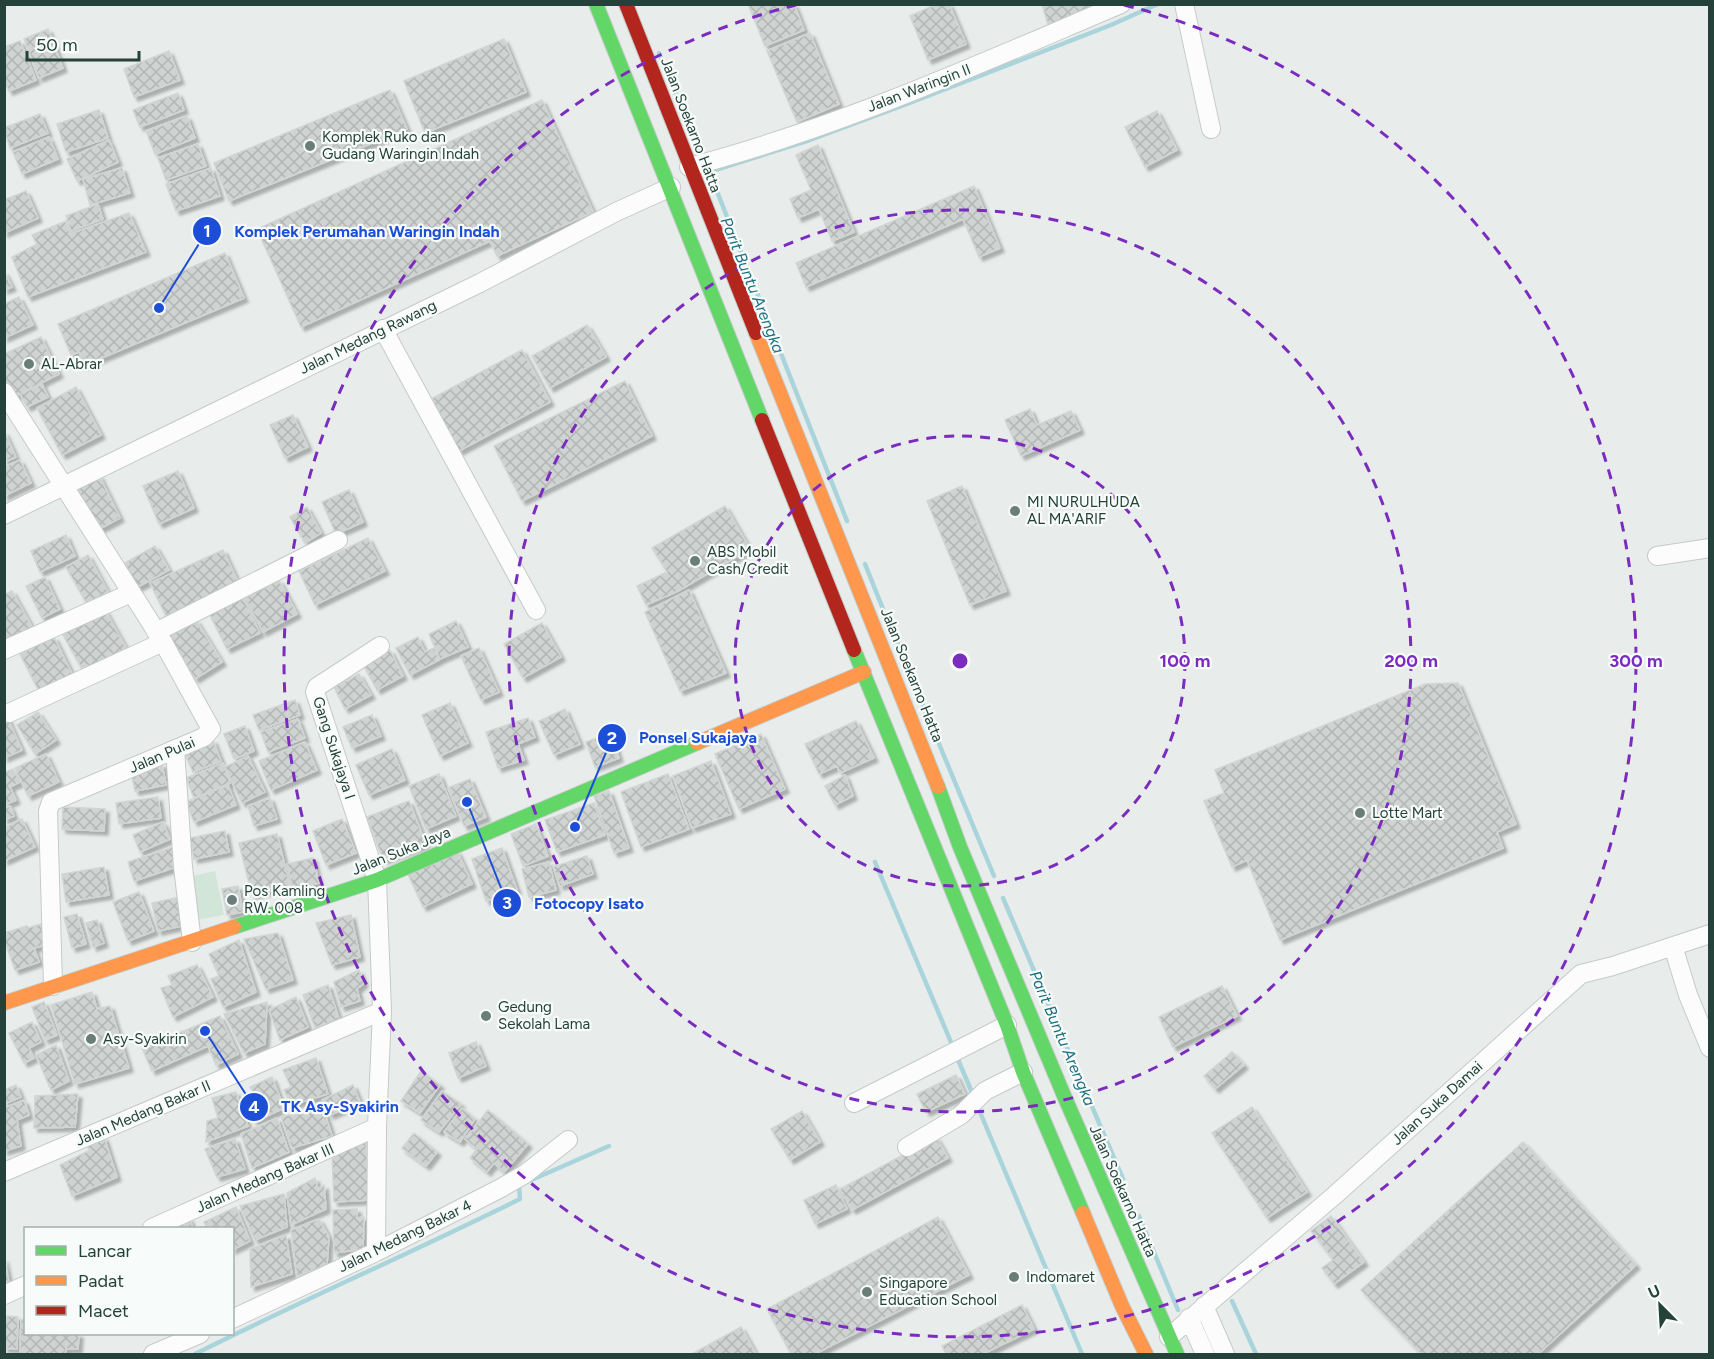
<svg xmlns="http://www.w3.org/2000/svg" width="1714" height="1359" font-family="Figtree,sans-serif">
<style>
.pitch{fill:#d1e6d8}
.lines{fill:none;stroke-linecap:round;stroke-linejoin:round}
.stream{stroke:#a9d4db;stroke-width:4.5}
.building{fill:url(#building-cross-hatch);stroke:#d1d6d4;stroke-width:1.5;filter:url(#shadow)}
.street-casing{stroke:#c5cac8;stroke-width:20}
.fast-casing{stroke:#c3cbc8;stroke-width:16}
.slow-casing{stroke:#c3cbc8;stroke-width:16}
.jam-casing{stroke:#c3cbc8;stroke-width:16}
.street{stroke:#fcfcfc;stroke-width:18}
.fast{stroke:#63d668;stroke-width:14}
.slow{stroke:#ff974d;stroke-width:14}
.jam{stroke:#b3261e;stroke-width:14}
.ring{fill:none;stroke:#7b2cbf;stroke-width:3;stroke-dasharray:10 8}
.poi-dot{fill:#697e78;stroke:#f7fbf9;stroke-width:2}
.labels{text-anchor:middle;stroke-width:4.5;stroke-linejoin:round;paint-order:stroke}
.street-label{font-size:15px;fill:#24423a;stroke:#f7fbf9}
.poi-label{font-size:15px;fill:#24423a;stroke:#f7fbf9;text-anchor:start}
.water-label{font-size:16px;font-style:italic;fill:#1c6f80;stroke:#f7fbf9}
.centre{fill:#7b2cbf;stroke:#f7fbf9;stroke-width:3}
.ring-label{font-size:18px;text-anchor:middle;font-weight:bold;fill:#7b2cbf;stroke:#f7fbf9;stroke-width:4.5;stroke-linejoin:round;paint-order:stroke}
.leader{fill:none;stroke:#1d4ed8;stroke-width:2}
.callout-dot{fill:#1d4ed8;stroke:#f7fbf9;stroke-width:2}
.mark-label{font-size:18px;text-anchor:middle;font-weight:bold;fill:#fff}
.callout-label{font-size:16px;text-anchor:middle;font-weight:bold;fill:#1d4ed8;stroke:#f7fbf9;stroke-width:4.5;stroke-linejoin:round;paint-order:stroke}
</style>
<defs>
<pattern id="building-cross-hatch" width="8" height="8" patternUnits="userSpaceOnUse" patternTransform="scale(1.5)"><rect width="8" height="8" fill="#cfd4d2"/><path d="M0 0l8 8M0 8l8-8" fill="none" stroke="#b2b7b5"/></pattern>
<filter id="shadow"><feDropShadow dx="4" dy="4" stdDeviation="1.5" flood-color="#0004"/></filter>
</defs>
<rect width="100%" height="100%" fill="#e8edeb"/>
<path class="pitch" d="M215,871L224,915L196,920L188,877Z"/>
<g class="lines">
<path class="stream" d="M659,53L703,159
M707,166L847,521
M709,172L810,140L907,104L1111,25L1158,4
M865,564L883,609
M891,624L910,677
M917,691L994,876
M875,862L953,1047
M1003,898L1123,1179
M956,1055L974,1097
M977,1105L1082,1354
M529,1181L609,1146
M1139,1216L1178,1310
M1232,1301L1256,1354
M195,1354C303,1300 413,1252 520,1199L519,1185H521"/>
</g>
<path class="building" d="M748,4H794L804,30L765,46Z
M937,4H949L966,44L928,60L910,16Z
M1042,4H1094L1095,11L1048,25Z
M48,29L63,68L39,78L24,39Z
M810,33L839,104L797,122L767,51Z
M504,39L526,92L425,133L404,81Z
M20,41L36,80L9,91L4,81V47Z
M169,51L180,80L134,97L124,69Z
M390,90L407,129L229,201L214,163Z
M178,93L184,110L140,127L133,110Z
M542,100L593,212L497,256L490,241L301,327L257,229Z
M99,110L108,138L66,152L57,124Z
M1157,111L1177,150L1145,167L1125,127Z
M40,114L48,133L10,148L4,128Z
M187,116L195,138L155,154L146,131Z
M49,137L58,159L22,174L13,152Z
M109,140L118,162L77,181L67,159Z
M198,144L206,166L166,180L158,158Z
M818,145L854,232L832,241L819,209L798,218L790,199L811,190L796,155Z
M122,168L130,193L90,205L83,179Z
M211,168L220,196L176,211L166,184Z
M974,186L1000,248L979,257L963,219L806,287L796,263Z
M26,191L38,218L4,233V200Z
M98,204L103,219L71,231L66,216Z
M129,213L146,252L28,297L12,257L37,244L32,235L66,221L70,234Z
M225,253L244,298L85,365L79,352L71,355L58,324Z
M4,271L12,287L4,290Z
M19,297L33,325L4,338V304Z
M587,325L606,357L550,388L532,356Z
M41,337L59,374L10,399L4,388V354Z
M522,350L550,402L459,451L431,399Z
M625,381L652,436L522,501L494,446Z
M42,384L48,397L27,407L20,394Z
M76,387L101,435L62,455L37,408Z
M1030,409L1037,425L1071,411L1080,430L1021,456L1005,420Z
M293,415L308,447L285,458L270,425Z
M4,431L16,457L4,462Z
M20,460L31,483L4,496V467Z
M178,471L194,508L159,524L143,486Z
M99,475L120,518L96,531L74,487Z
M962,486L1006,591L970,605L927,501Z
M349,490L363,522L336,534L322,502Z
M725,506L750,549L678,591L646,605L637,586L667,572L652,548Z
M307,507L321,533L305,543L290,517Z
M66,535L75,556L40,572L31,551Z
M368,538L385,571L315,605L299,571Z
M155,546L169,570L136,588L123,564Z
M223,550L238,582L166,616L150,583Z
M88,555L108,592L87,604L66,567Z
M45,577L60,609L42,618L26,586Z
M279,580L297,614L263,632L245,598Z
M689,590L726,673L680,691L645,612Z
M12,591L33,629L4,644V595Z
M241,594L260,633L227,649L208,611Z
M105,610L126,648L83,671L62,633Z
M196,620L222,662L195,679L169,636Z
M456,621L468,647L440,659L429,634Z
M542,623L561,657L523,678L504,644Z
M54,637L74,678L41,695L20,654Z
M418,637L425,652L434,648L439,660L410,675L396,648Z
M479,648L499,692L481,700L461,656Z
M390,650L403,676L377,690L363,664Z
M359,674L371,695L345,709L334,687Z
M1458,683L1516,824L1497,832L1503,848L1280,940L1247,860L1232,867L1204,801L1224,793L1215,770L1425,684Z
M295,700L300,715L259,730L253,715Z
M450,703L468,743L440,756L422,715Z
M565,709L580,744L554,755L539,721Z
M38,712L56,740L35,754L17,725Z
M372,715L381,736L352,748L343,727Z
M7,717L22,750L4,758V718Z
M528,718L535,737L518,744L524,760L498,768L486,732Z
M298,719L305,738L268,752L261,732Z
M856,721L874,758L840,773L837,766L819,774L805,744Z
M245,726L254,751L234,759L224,734Z
M611,733L619,758L595,767L586,742Z
M761,734L785,789L739,809L715,754Z
M213,740L221,761L193,772L184,752Z
M305,742L317,770L271,790L259,761Z
M392,749L405,780L369,795L356,765Z
M46,754L59,782L28,796L15,768Z
M248,756L265,792L242,803L225,767Z
M711,761L731,814L692,828L673,776Z
M223,763L230,783L194,798L186,778Z
M162,764L166,785L135,791L131,771Z
M13,769L20,782L10,787L16,800L4,805V773Z
M439,774L456,816L426,829L409,786Z
M668,774L689,829L641,847L621,792Z
M845,775L853,796L835,805L825,786Z
M470,779L486,817L464,826L448,788Z
M228,785L236,805L194,822L186,802Z
M609,791L629,848L614,853L594,796Z
M158,797L161,818L119,824L116,803Z
M270,798L277,819L254,826L248,806Z
M409,801L426,844L383,860L367,817Z
M594,803L605,835L557,852L545,820Z
M10,806L14,816L4,820V809Z
M63,807L105,809L104,831L62,829Z
M22,819L35,847L4,861V828Z
M342,819L356,853L326,865L313,831Z
M163,822L170,839L140,852L133,835Z
M536,824L548,856L523,866L511,834Z
M225,831L229,852L194,859L190,838Z
M277,834L290,886L252,895L239,843Z
M173,847L179,866L134,881L128,862Z
M502,848L517,890L486,901L472,859Z
M457,851L472,884L423,907L408,874Z
M587,856L593,874L560,886L553,867Z
M313,858L319,883L293,890L287,864Z
M549,862L556,890L529,897L522,869Z
M104,867L109,895L66,902L62,874Z
M238,886L243,912L227,915L222,889Z
M139,892L154,931L128,941L113,902Z
M180,897L186,925L158,931L152,903Z
M77,914L86,944L72,948L64,917Z
M351,915L360,957L332,965L316,923Z
M97,920L104,943L93,947L86,923Z
M41,924L46,945L34,948L39,962L15,970L4,939V933L27,926L28,928Z
M278,933L293,980L266,989L244,939Z
M239,940L256,992L223,1007L211,979L219,976L209,954Z
M197,965L213,997L173,1017L161,988L172,985L168,976Z
M359,970L364,983L357,989L360,1001L341,1007L334,982Z
M328,985L339,1019L315,1028L303,995Z
M1222,986L1237,1016L1173,1047L1159,1017Z
M92,992L97,1009L110,1006L129,1068L75,1084L51,1005Z
M296,997L308,1027L280,1040L269,1010Z
M44,1002L57,1035L45,1040L32,1007Z
M267,1002L265,1044L244,1053L224,1014Z
M220,1016L238,1054L216,1065L208,1046L152,1071L142,1048Z
M32,1022L41,1042L29,1048L34,1058L24,1063L9,1033Z
M476,1042L486,1066L458,1078L449,1053Z
M56,1045L69,1081L51,1090L36,1055Z
M1232,1052L1244,1065L1215,1089L1204,1076Z
M316,1058L328,1094L291,1105L284,1090L291,1087L283,1070Z
M421,1071L440,1085L420,1113L401,1101Z
M956,1075L965,1094L926,1112L917,1094Z
M272,1077L284,1108L254,1122L247,1100L255,1095L250,1087Z
M16,1085L21,1097L4,1104V1090Z
M353,1085L360,1102L330,1115L322,1100Z
M442,1091L461,1104L439,1132L421,1120Z
M236,1092L248,1126L206,1142L207,1121L218,1118L212,1098Z
M78,1094L75,1127L34,1128L35,1096Z
M24,1100L29,1115L17,1120L21,1146L4,1151V1108Z
M323,1107L332,1136L292,1148L281,1117Z
M1252,1107L1307,1192L1267,1218L1212,1133Z
M462,1108L475,1119L460,1142L444,1132Z
M488,1110L528,1144L504,1172L494,1163L487,1172L470,1158L477,1149L465,1139Z
M802,1111L820,1142L790,1160L771,1129Z
M277,1118L289,1152L252,1168L241,1134Z
M414,1133L437,1152L426,1166L402,1148Z
M104,1137L117,1177L72,1196L60,1165L90,1150L86,1145Z
M936,1137L948,1158L852,1210L840,1189Z
M235,1139L245,1169L217,1177L205,1149Z
M366,1141L369,1200L334,1202L332,1155Z
M1523,1142L1636,1265L1538,1354H1421L1361,1290Z
M315,1178L318,1189L324,1185L326,1209L291,1225L287,1193Z
M836,1185L847,1209L815,1224L804,1200Z
M284,1194L287,1227L255,1240L240,1206Z
M236,1207L250,1241L232,1250V1228H207L204,1222Z
M357,1209V1218L364,1217L363,1249L334,1253L333,1210Z
M1331,1216L1364,1262L1334,1284L1322,1268L1333,1260L1311,1231Z
M938,1217L969,1275L815,1354H791L767,1309Z
M189,1218L193,1228H168Z
M319,1219L329,1237L327,1265L297,1276L291,1230Z
M286,1235L292,1274L251,1287L250,1249Z
M4,1258L9,1283L4,1284Z
M1022,1305L1034,1329L983,1354H946L942,1346Z
M4,1316L18,1317L17,1349L4,1348Z
M26,1318V1334H79L78,1349H66L65,1354H20L21,1320H25Z
M741,1327L756,1354H692Z"/>
<g class="lines">
<g class="street-casing">
<path id="street" d="M1184,4L1211,129
M689,167C838,128 979,64 1121,4
M383,329L536,610
M4,392L163,642L211,729L204,737L51,802L48,811L53,986
M4,515L480,283L616,212L671,187
M1657,556L1710,548
M156,632L338,540
M4,650L131,593
M9,713L163,642
M175,749L183,867L192,942
M1673,946L1688,995L1710,1048
M854,1103L1007,1025
M907,1147L961,1115L985,1091L1023,1072
M4,1172L382,1011
M152,1228L377,1127
M376,1252L377,1127L382,1011L377,880L315,692L317,687L380,646
M4,1295L26,1285
M1204,1306L1225,1354
M1189,1318L1205,1354
M232,1319L376,1252L501,1188L525,1174L568,1140
M1169,1337L1335,1195L1581,974L1613,966L1710,934
M153,1354L200,1334"/>
</g>
<g class="fast-casing">
<path id="fast" d="M596,4L762,420
M854,650L1007,1025L1023,1072L1083,1213
M938,787L960,847L1065,1098L1177,1354
M234,927L377,880L697,743"/>
</g>
<g class="slow-casing">
<path id="slow" d="M756,333L938,787
M697,743L864,672
M4,1003L234,927
M1083,1213L1122,1306L1146,1354"/>
</g>
<g class="jam-casing">
<path id="jam" d="M626,4L756,333
M762,420L854,650"/>
</g>
<use href="#street" class="street"/>
<use href="#fast" class="fast"/>
<use href="#slow" class="slow"/>
<use href="#jam" class="jam"/>
</g>
<g class="ring">
<circle cx="960" cy="661" r="225"/>
<circle cx="960" cy="661" r="451"/>
<path d="M1124 5A676 676 0 1 1 796 5"/>
</g>
<g class="poi-dot">
<circle cx="310" cy="146" r="6"/>
<circle cx="29" cy="364" r="6"/>
<circle cx="1015" cy="511" r="6"/>
<circle cx="695" cy="561" r="6"/>
<circle cx="1360" cy="813" r="6"/>
<circle cx="232" cy="900" r="6"/>
<circle cx="486" cy="1016" r="6"/>
<circle cx="91" cy="1039" r="6"/>
<circle cx="1014" cy="1277" r="6"/>
<circle cx="867" cy="1292" r="6"/>
</g>
<g class="labels">
<g class="street-label">
<text transform="translate(919 88) rotate(-21)" y="5">Jalan Waringin II</text>
<text transform="translate(691 125) rotate(69)" y="5">Jalan Soekarno Hatta</text>
<text transform="translate(368 337) rotate(-26)" y="5">Jalan Medang Rawang</text>
<text transform="translate(912 675) rotate(68)" y="5">Jalan Soekarno Hatta</text>
<text transform="translate(334 748) rotate(72)" y="5">Gang Sukajaya I</text>
<text transform="translate(162 755) rotate(-23)" y="5">Jalan Pulai</text>
<text transform="translate(401 851) rotate(-22)" y="5">Jalan Suka Jaya</text>
<text transform="translate(1437 1103) rotate(-42)" y="5">Jalan Suka Damai</text>
<text transform="translate(143 1113) rotate(-23)" y="5">Jalan Medang Bakar II</text>
<text transform="translate(265 1178) rotate(-24)" y="5">Jalan Medang Bakar III</text>
<text transform="translate(1123 1191) rotate(66)" y="5">Jalan Soekarno Hatta</text>
<text transform="translate(405 1236) rotate(-26)" y="5">Jalan Medang Bakar 4</text>
</g>
<g class="poi-label">
<text x="322" y="142">Komplek Ruko dan<tspan x="322" dy="17">Gudang Waringin Indah</tspan></text>
<text x="41" y="369">AL-Abrar</text>
<text x="1027" y="507">MI NURULHUDA<tspan x="1027" dy="17">AL MA'ARIF</tspan></text>
<text x="707" y="557">ABS Mobil<tspan x="707" dy="17">Cash/Credit</tspan></text>
<text x="1372" y="818">Lotte Mart</text>
<text x="244" y="896">Pos Kamling<tspan x="244" dy="17">RW. 008</tspan></text>
<text x="498" y="1012">Gedung<tspan x="498" dy="17">Sekolah Lama</tspan></text>
<text x="103" y="1044">Asy-Syakirin</text>
<text x="1026" y="1282">Indomaret</text>
<text x="879" y="1288">Singapore<tspan x="879" dy="17">Education School</tspan></text>
</g>
<g class="water-label">
<text transform="translate(753 285) rotate(68)" y="6">Parit Buntu Arengka</text>
<text transform="translate(1063 1038) rotate(67)" y="6">Parit Buntu Arengka</text>
</g>
</g>
<circle cx="960" cy="661" r="9" class="centre"/>
<g class="ring-label">
<text x="1185" y="667">100 m</text>
<text x="1411" y="667">200 m</text>
<text x="1636" y="667">300 m</text>
</g>
<path class="leader" d="M159 308L207 231M575 827L612 738M467 802L507 903M205 1031L254 1107"/>
<g class="callout-dot">
<circle cx="159" cy="308" r="6"/>
<circle cx="575" cy="827" r="6"/>
<circle cx="467" cy="802" r="6"/>
<circle cx="205" cy="1031" r="6"/>
<circle cx="207" cy="231" r="15"/>
<circle cx="612" cy="738" r="15"/>
<circle cx="507" cy="903" r="15"/>
<circle cx="254" cy="1107" r="15"/>
</g>
<g class="mark-label">
<text x="207" y="237">1</text>
<text x="612" y="744">2</text>
<text x="507" y="909">3</text>
<text x="254" y="1113">4</text>
</g>
<g class="callout-label">
<text x="367" y="237">Komplek Perumahan Waringin Indah</text>
<text x="698" y="743">Ponsel Sukajaya</text>
<text x="589" y="909">Fotocopy Isato</text>
<text x="340" y="1112">TK Asy-Syakirin</text>
</g>
<rect width="1714" height="1359" fill="none" stroke="#24423a" stroke-width="12"/>
<rect x="24" y="1227" width="210" height="108" fill="#f7fbf9" stroke="#a3b1ad" stroke-width="1.5"/>
<rect x="36" y="1246" width="30" height="9" fill="#63d668" stroke="#a3b1ad" stroke-width="1.5"/>
<text x="78" y="1257" font-size="18" fill="#24423a">Lancar</text>
<rect x="36" y="1276" width="30" height="9" fill="#ff974d" stroke="#a3b1ad" stroke-width="1.5"/>
<text x="78" y="1287" font-size="18" fill="#24423a">Padat</text>
<rect x="36" y="1306" width="30" height="9" fill="#b3261e" stroke="#a3b1ad" stroke-width="1.5"/>
<text x="78" y="1317" font-size="18" fill="#24423a">Macet</text>
<g transform="translate(1660 1305) rotate(336)" stroke="#f7fbf9" stroke-width="4.5" paint-order="stroke">
<path d="M0-4.5L10 22L0 15L-10 22Z" fill="#24423a"/>
<text y="-9" font-size="16" font-weight="bold" text-anchor="middle" fill="#24423a">U</text>
</g>
<path d="M27 51v9h112v-9" fill="none" stroke="#24423a" stroke-width="3"/>
<text x="36" y="51" font-size="18" fill="#24423a" stroke="#f7fbf9" stroke-width="4.5" paint-order="stroke">50 m</text>
</svg>
